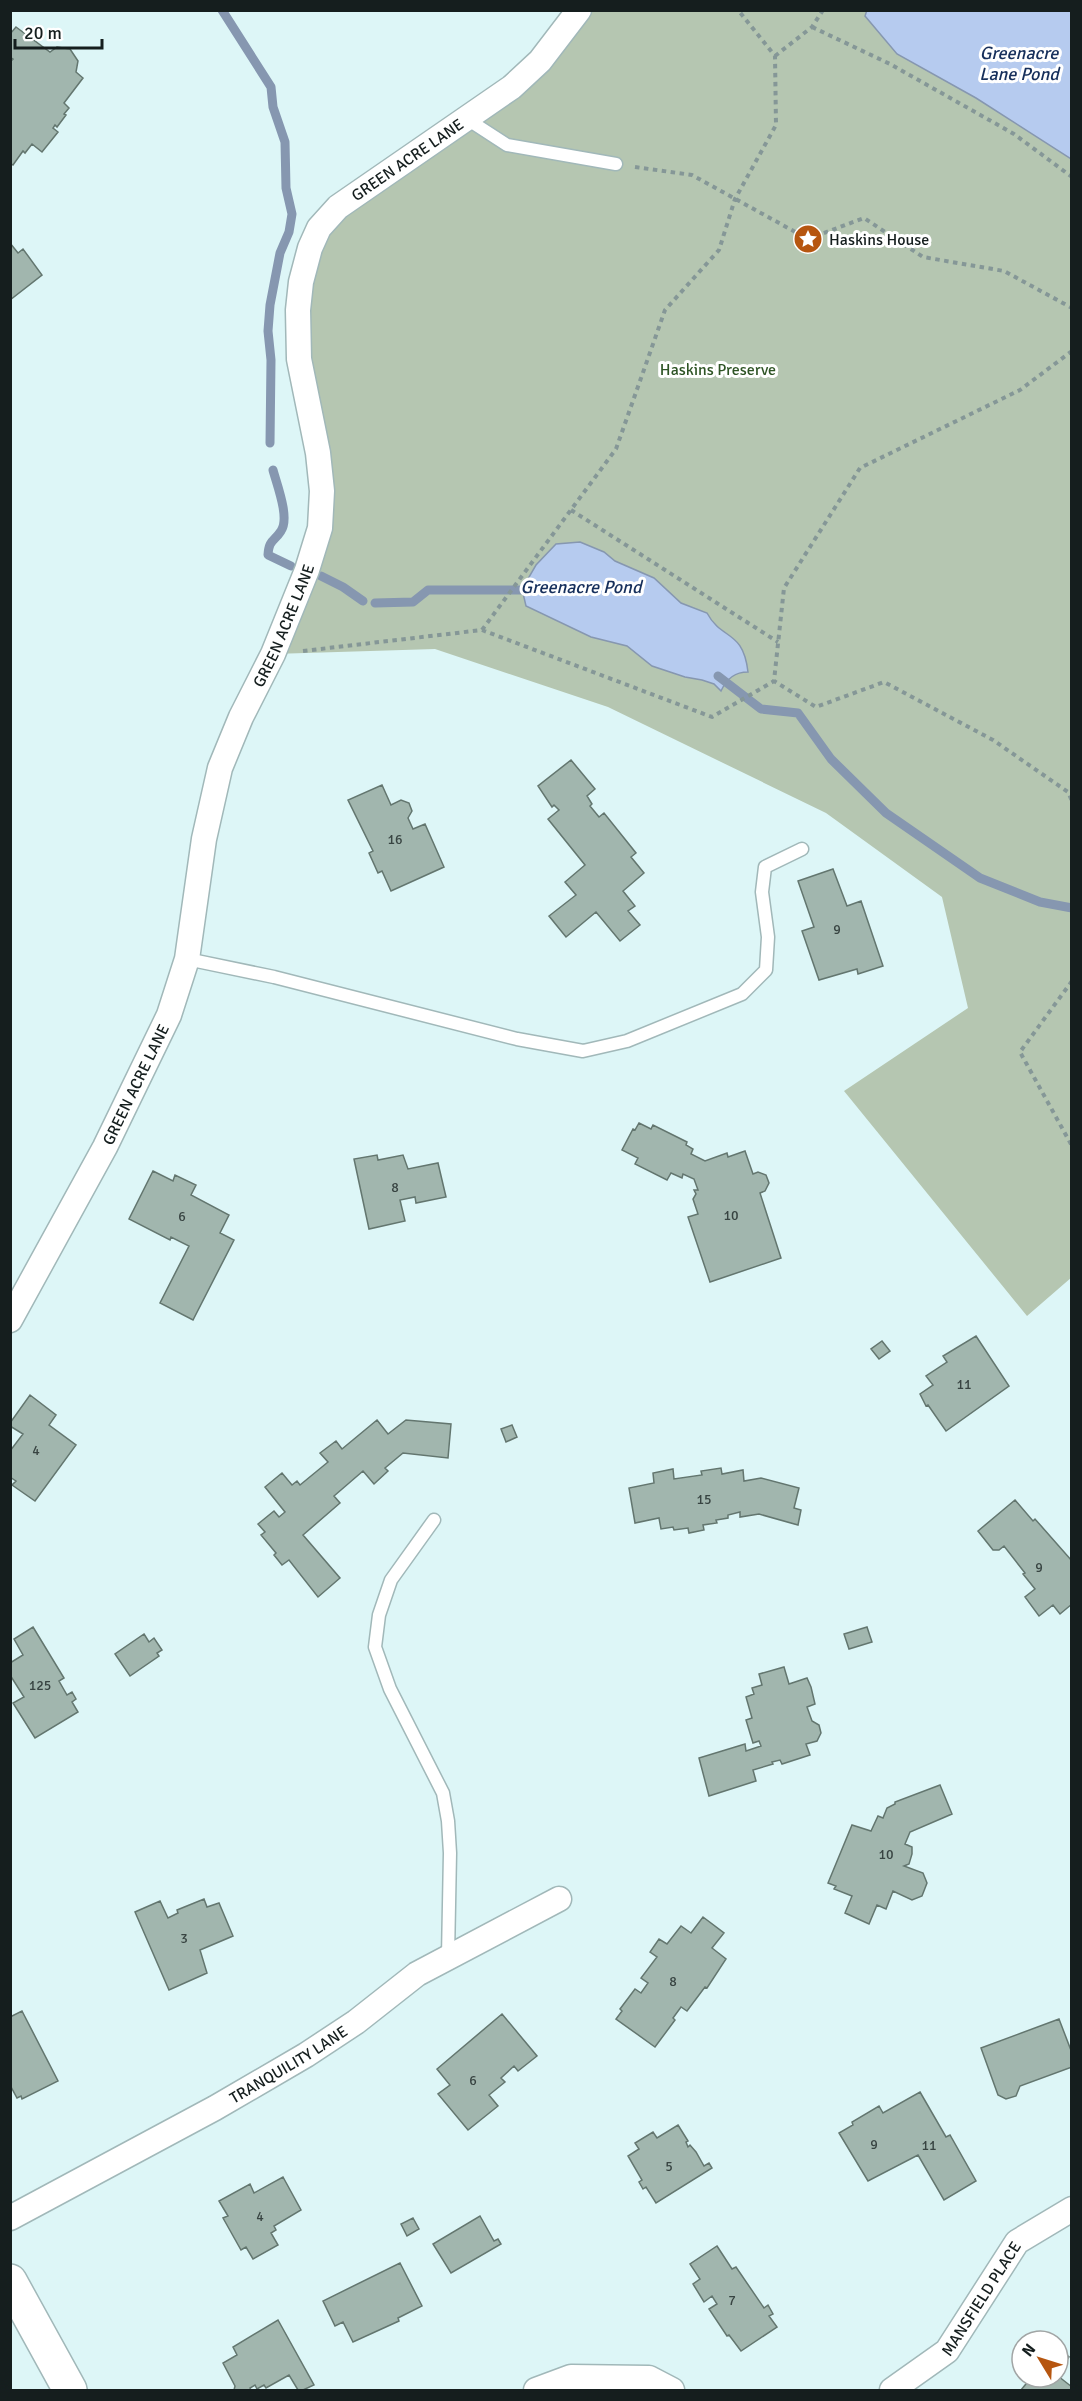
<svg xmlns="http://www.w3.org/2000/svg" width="1082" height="2401" font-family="Signika,sans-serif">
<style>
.green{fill:#b5c6b1}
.water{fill:#b6cbef;stroke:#8697b0;stroke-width:1.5}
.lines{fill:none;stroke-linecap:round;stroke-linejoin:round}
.stream{stroke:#8697b0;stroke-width:9}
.building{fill:#a1b6ae;stroke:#63766f;stroke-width:1.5}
.lane-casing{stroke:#a1b8b9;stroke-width:15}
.street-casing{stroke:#a1b8b9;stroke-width:27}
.secondary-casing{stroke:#a1b8b9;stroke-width:36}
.path{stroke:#859797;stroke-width:4;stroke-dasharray:4.5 4.5;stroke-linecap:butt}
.lane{stroke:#fff;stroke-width:12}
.street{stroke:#fff;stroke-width:24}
.secondary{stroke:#fff;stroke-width:33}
.labels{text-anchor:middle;stroke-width:6;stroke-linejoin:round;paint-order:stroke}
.number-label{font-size:14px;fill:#384442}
.street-label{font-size:16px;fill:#151e1e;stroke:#fff}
.poi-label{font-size:16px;fill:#151e1e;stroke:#fff;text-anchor:start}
.park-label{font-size:16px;fill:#2e5425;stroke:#fff}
.water-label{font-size:18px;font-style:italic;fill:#162f5b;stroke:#fff}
</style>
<rect width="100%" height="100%" fill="#ddf6f7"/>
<path class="green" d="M575,11H1071L1072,1277L1027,1316L844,1091L968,1008L942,897L826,813L608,707L435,649L273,654L322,491L299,359L319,228L540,61Z"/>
<path class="water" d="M867,10L1071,11V159L976,98L897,54L865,16Z
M580,542L604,552L615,561L654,578L681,603L707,613C722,641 743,629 748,672C735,672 727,678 721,691L714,684L702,680L685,677L652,666L627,646L591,637L526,606L522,589L536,565L556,544Z"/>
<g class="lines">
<path class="stream" d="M222,10L271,87L273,107L285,142L286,188L292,214L289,232L280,253L270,305L268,331L271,360L270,443
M273,470C277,485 290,518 281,531C274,542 269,539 268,555L291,566
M321,576L343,587L363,601
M375,603L413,602L428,590H533
M718,676L761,709L798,713L831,759L886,813L980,878L1040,902L1072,908"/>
</g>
<path class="building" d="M16,27L50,52L57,47L70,49L78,61L76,72L83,78L64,103L69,108L64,114L66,115L57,127L55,125L53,128L58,132L42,152L32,144L25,153L23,151L13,165L10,163V62L13,59L10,57V34Z
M10,243L18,253L23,249L42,275L10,300Z
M571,760L595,789L587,796L592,804L590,806L599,817L604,813L636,853L631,857L644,873L623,891L635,906L628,911L640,925L620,941L596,912L566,937L549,916L576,895L565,882L585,865L548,819L559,810L554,805L552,807L538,786Z
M382,785L391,805L401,800L409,803L412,811L408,818L413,829L425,824L444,867L391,891L382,871L378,873L369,853L373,851L348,800Z
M833,869L847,906L861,901L883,966L858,974L857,969L819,980L802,931L814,927L798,881Z
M639,1123L651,1129L653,1125L687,1142L686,1145L693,1149L691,1154L705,1161L727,1153L728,1157L745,1151L753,1174L758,1172L766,1175L769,1183L765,1191L760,1193L781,1258L710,1282L688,1217L698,1214L693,1199L696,1194L694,1190H698L694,1179L683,1174L682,1178L671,1173L667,1180L635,1164L638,1158L622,1150L633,1129L635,1130Z
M377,1155L378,1160L403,1155L408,1169L438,1163L446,1197L416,1203L415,1197L400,1200L405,1221L369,1229L354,1159Z
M153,1171L173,1181L175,1175L196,1185L191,1195L229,1215L220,1233L234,1240L193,1320L160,1303L189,1246L171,1237L170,1240L129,1219Z
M976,1336L1009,1386L946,1431L928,1405L926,1406L920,1394L933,1385L926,1376L947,1362L943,1356Z
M882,1341L890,1351L879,1359L871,1349Z
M30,1395L56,1415L49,1425L76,1445L35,1501L12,1485L16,1481L10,1477V1451L23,1434L10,1426V1423Z
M377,1420L388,1434L406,1420L451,1424L448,1458L403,1453L385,1468L388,1471L374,1484L363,1471L334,1496L340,1503L303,1535L340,1578L318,1597L289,1560L282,1565L274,1555L276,1553L261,1535L265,1532L258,1524L274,1511L279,1517L285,1512L265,1487L282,1473L292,1485L297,1481L300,1485L328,1462L320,1453L336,1441L342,1449Z
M512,1425L517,1437L506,1442L501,1429Z
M721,1468L722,1474L743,1470L744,1481L761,1478L799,1488L794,1508L801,1510L798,1525L759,1514L740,1517V1512L728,1515V1518L716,1520L717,1523L703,1525L704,1530L689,1533L688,1528L674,1530L673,1527L661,1529L659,1518L635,1523L629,1488L654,1483L653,1473L673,1469L674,1479L702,1475L701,1471Z
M1015,1500L1033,1521L1035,1519L1072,1561V1604L1060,1614L1053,1605L1039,1616L1025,1597L1035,1589L1023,1574L1025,1573L1004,1546L999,1550H993L978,1531Z
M33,1627L64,1678L59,1681L67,1695L72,1692L76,1699L72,1702L78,1712L35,1738L13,1703L24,1697L10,1675V1663L23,1655L14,1639Z
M867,1627L872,1642L849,1649L844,1634Z
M144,1634L149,1642L154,1638L162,1650L157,1653L159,1656L130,1676L115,1654Z
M784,1667L789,1684L807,1678L811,1687L815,1704L807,1707L812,1721L819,1725L821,1733L817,1741L806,1744L810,1755L782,1764L780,1760L772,1762L773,1764L753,1770L756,1781L709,1796L699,1758L745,1744L746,1751L761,1746L759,1741L753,1743L746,1720L752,1718L746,1697L754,1694L752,1688L762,1685L759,1674Z
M940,1785L952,1814L910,1832L905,1844L912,1847V1854L909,1864L904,1866L923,1873L927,1883L922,1896L912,1900L893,1891L886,1909L877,1905L869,1924L845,1913L852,1896L834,1889L836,1886L828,1883L852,1825L871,1831L878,1816L883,1818L887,1808L895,1804V1802Z
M204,1899L207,1907L219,1903L233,1936L200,1950L207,1973L169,1990L135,1912L160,1901L168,1918L178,1913L177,1910Z
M703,1917L724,1933L712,1948L726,1959L707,1988L705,1987L687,2011L681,2007L673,2018L675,2020L655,2047L616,2019L622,2011L620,2009L635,1989L641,1993L648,1983L641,1978L657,1957L650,1952L659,1939L667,1944L681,1926L691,1933Z
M22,2011L58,2081L22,2099L21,2096L17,2098L10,2085V2017Z
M502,2014L537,2056L518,2071L514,2066L501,2078L505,2082L489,2095L498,2106L468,2130L438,2094L450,2085L437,2069Z
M1059,2019L1072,2053V2067L1020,2086L1016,2096L1006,2099L998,2095L981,2048Z
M920,2092L946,2137L950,2135L976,2181L944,2200L918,2155L868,2181L839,2133L853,2125L852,2122L879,2106L883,2113Z
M678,2125L688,2141L686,2142L688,2147L690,2145L696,2152L704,2166L709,2163L712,2168L656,2203L646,2187L643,2189L639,2182L642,2180L628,2156L639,2149L635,2143L653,2132L657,2138Z
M283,2177L301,2210L274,2226L276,2230L271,2233L278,2245L253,2259L246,2247L241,2250L223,2218L228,2216L219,2201L250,2184L254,2193Z
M480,2216L494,2241L498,2239L501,2244L451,2273L433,2244Z
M413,2218L419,2229L407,2236L401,2224Z
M717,2246L732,2269L736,2267L764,2308L768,2305L773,2314L769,2316L777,2327L741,2351L729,2335L727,2336L709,2309L717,2304L712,2296L704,2302L693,2284L700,2279L690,2264Z
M400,2263L422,2306L398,2318L399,2321L353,2342L343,2322L335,2326L323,2301Z
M278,2320L314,2385L303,2390H298L289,2375L266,2388L264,2385L257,2389L255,2385L250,2388L251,2390H234L235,2386L223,2363L237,2355L233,2347Z
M1058,2348L1069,2357L1058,2372Z
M1058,2376L1072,2387V2390H1021L1030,2379L1034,2381L1037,2377Z"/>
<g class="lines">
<g class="lane-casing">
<path id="lane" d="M467,119L507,145L616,164
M187,959L274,977L517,1039L583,1051L627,1041L742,994L766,970L768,937L762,892L765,867L802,849
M434,1520L391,1580L379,1615L375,1647L390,1689L443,1793L448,1821L450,1853L448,1956"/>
</g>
<g class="street-casing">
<g id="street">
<path id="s1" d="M10,1320L105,1147L169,1015L187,959L204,839L220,768L241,717L273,654L307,570L320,528L322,491L318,453L299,359L298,310L301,282L310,248L319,228L338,207L512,87L540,61L579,10"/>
<path id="s2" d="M10,2218L215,2108L306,2055L356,2022L417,1974L559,1899"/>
<path d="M536,2390L571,2377L649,2378L672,2390"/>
<path id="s3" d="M892,2390L947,2351L1017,2242L1072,2209"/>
</g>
</g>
<g class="secondary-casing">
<path id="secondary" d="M10,2281L70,2390"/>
</g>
<path class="path" d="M812,27L890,64L1014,134L1072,177
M775,56L812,27L823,10
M635,167L692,175L808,239L864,218L923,257L1004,271L1072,308
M1072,351L1020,390L860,468L784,588L774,681L816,707L884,682L993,740L1068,792L1072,801
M571,510L778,642
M482,630L616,449L665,310L719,250L735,199L776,125L775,56L738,10
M303,651L482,630L712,717L774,681
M1072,981L1020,1052L1072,1146"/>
<use href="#lane" class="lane"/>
<use href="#street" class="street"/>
<use href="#secondary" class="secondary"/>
</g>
<defs>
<g id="sight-disc" transform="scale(1.5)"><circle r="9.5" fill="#b65610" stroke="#fff"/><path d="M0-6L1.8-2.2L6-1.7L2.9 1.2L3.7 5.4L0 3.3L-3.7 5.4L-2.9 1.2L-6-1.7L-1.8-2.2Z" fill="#fff"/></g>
</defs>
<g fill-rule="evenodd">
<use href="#sight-disc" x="808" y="239"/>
</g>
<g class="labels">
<g class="number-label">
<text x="395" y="844">16</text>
<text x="837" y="934">9</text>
<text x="395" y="1192">8</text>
<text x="731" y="1220">10</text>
<text x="182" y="1221">6</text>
<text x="964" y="1389">11</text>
<text x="36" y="1455">4</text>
<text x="704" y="1504">15</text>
<text x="1039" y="1572">9</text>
<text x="40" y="1690">125</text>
<text x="886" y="1859">10</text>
<text x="184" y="1943">3</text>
<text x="673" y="1986">8</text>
<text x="473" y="2085">6</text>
<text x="874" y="2149">9</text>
<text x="929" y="2150">11</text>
<text x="669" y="2171">5</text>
<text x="260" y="2221">4</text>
<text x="732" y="2305">7</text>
</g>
<g class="street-label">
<text dy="6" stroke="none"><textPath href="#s1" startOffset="1275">GREEN ACRE LANE</textPath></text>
<text dy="6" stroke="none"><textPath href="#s1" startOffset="753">GREEN ACRE LANE</textPath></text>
<text dy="6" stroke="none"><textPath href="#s1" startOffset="267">GREEN ACRE LANE</textPath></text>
<text dy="6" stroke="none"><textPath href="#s2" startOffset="318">TRANQUILITY LANE</textPath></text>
<text dy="6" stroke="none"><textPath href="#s3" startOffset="130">MANSFIELD PLACE</textPath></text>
</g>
<g class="poi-label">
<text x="829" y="245">Haskins House</text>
</g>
<g class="park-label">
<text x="718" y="375">Haskins Preserve</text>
</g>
<g class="water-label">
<text x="1019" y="59">Greenacre<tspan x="1019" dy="21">Lane Pond</tspan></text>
<text x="581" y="593">Greenacre Pond</text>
</g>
</g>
<rect width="1082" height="2401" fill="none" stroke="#151e1e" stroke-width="24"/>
<g transform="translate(1040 2359) rotate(308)"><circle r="28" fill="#ffffff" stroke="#a1a5a5" stroke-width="1.5"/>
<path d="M0-4.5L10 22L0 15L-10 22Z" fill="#b65610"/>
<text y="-9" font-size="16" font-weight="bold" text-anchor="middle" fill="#151e1e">N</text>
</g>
<path d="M15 39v9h87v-9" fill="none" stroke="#151e1e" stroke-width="3"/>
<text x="24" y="39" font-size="18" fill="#151e1e" stroke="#ffffff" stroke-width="4.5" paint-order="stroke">20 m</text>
</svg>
